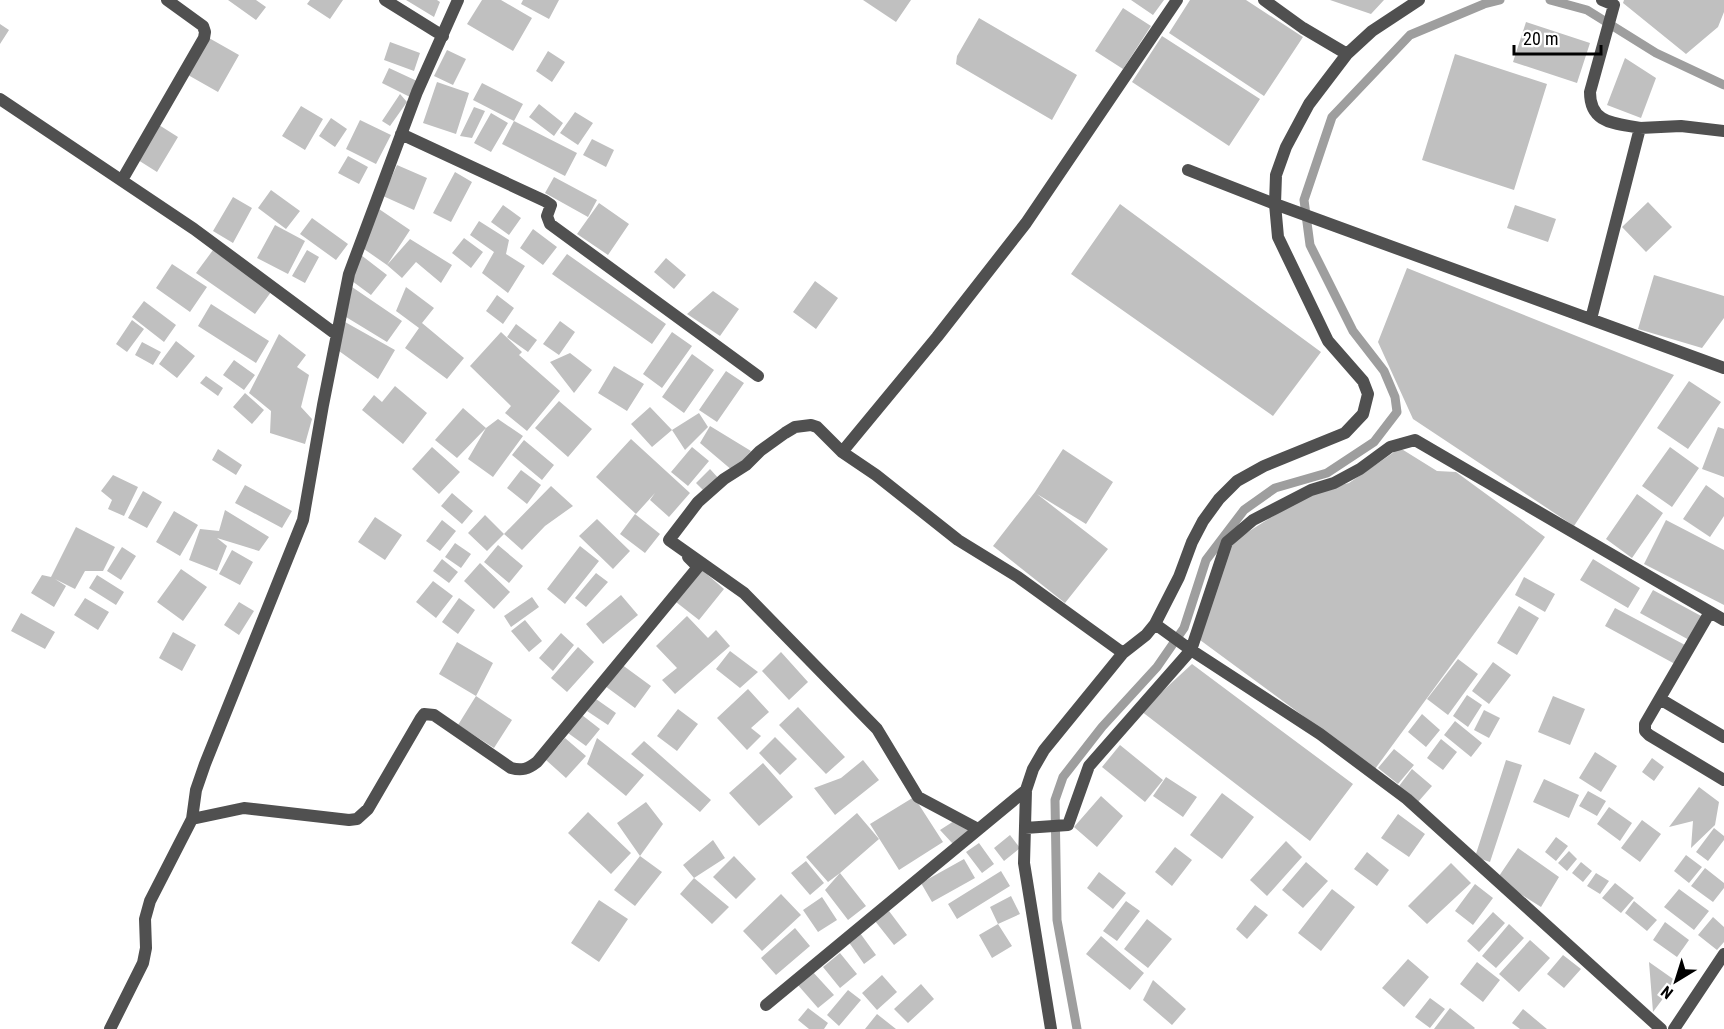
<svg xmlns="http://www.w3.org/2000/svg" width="1724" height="1029" font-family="'Roboto Condensed',sans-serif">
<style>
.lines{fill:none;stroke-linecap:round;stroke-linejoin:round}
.stream{stroke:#9e9e9e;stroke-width:9}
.building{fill:#c0c0c0}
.service{stroke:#505050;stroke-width:12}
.minor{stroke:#505050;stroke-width:12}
</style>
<rect width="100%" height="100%" fill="#fff"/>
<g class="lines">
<path class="stream" d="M1550,0L1587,10L1656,53L1724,85
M1077,1029L1057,920L1055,800L1063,777L1102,727L1157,667L1184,628L1206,560L1244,510L1275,488L1327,473L1374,442L1397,412L1395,397L1384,371L1353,331L1310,245L1304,200L1332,117L1410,35L1484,4L1500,0"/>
</g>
<path class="building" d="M228,0H256L266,7L256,20Z
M310,0H343L330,19L307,4Z
M406,0H437L440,2L434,17Z
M482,0H501L532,18L513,51L467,24Z
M523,0H559L549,19L521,4Z
M863,0H911L896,22Z
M1131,0H1164L1153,15Z
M1190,0H1246L1303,37L1264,96L1169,33Z
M1330,0H1384L1371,14Z
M1624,0H1724V12L1718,27L1686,54L1623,3Z
M1123,8L1151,26L1123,69L1095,51Z
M979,18L1077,75L1052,120L956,64L957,56Z
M1526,22L1590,43L1577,83L1513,62Z
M0,24L9,30L0,44Z
M1162,36L1260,99L1229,146L1132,82Z
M209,38L239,55L218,92L188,75Z
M390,42L420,53L414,71L384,60Z
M447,50L466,59L453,85L434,76Z
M548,51L565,62L552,82L536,71Z
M1455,54L1547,84L1514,190L1422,160Z
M1625,58L1656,78L1641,118L1607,105Z
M389,68L417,81L410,97L382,83Z
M437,82L469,93L456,134L423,123Z
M482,83L523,104L514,121L473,100Z
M400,94L407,102L390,126L382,121Z
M539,104L563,123L554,136L529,117Z
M301,106L323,119L305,150L282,136Z
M474,107L485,111L472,138L460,136Z
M575,112L593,123L578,145L560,133Z
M491,113L508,123L491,152L474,143Z
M331,118L347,129L335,147L319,136Z
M360,120L391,135L376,164L346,149Z
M514,121L577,153L565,176L502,144Z
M159,125L178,137L157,172L138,160Z
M592,139L614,150L606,167L583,155Z
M348,156L368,167L359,184L338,173Z
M397,165L427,178L414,210L383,196Z
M455,172L472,182L451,222L433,213Z
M554,177L597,200L588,217L545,193Z
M271,190L300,211L286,229L258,208Z
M233,197L252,208L233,243L213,231Z
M1648,202L1672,227L1646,252L1622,227Z
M599,203L629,224L608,255L577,234Z
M1120,204L1321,352L1273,416L1071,274Z
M503,205L521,218L509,235L491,222Z
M1515,205L1556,219L1548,242L1507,228Z
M379,209L410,230L387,265L364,249Z
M312,218L348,244L336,260L300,234Z
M479,221L509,240L506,254L525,266L508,293L482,273L494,252L470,235Z
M275,225L305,241L288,274L257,258Z
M533,229L557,247L543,265L520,248Z
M464,238L483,252L471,268L452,253Z
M410,239L452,265L441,283L416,262L402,278L387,265Z
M213,250L271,292L255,314L196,273Z
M307,250L319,257L305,283L292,276Z
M567,254L666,324L652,344L552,274Z
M361,255L387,275L371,295L352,281Z
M666,258L686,275L674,289L654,272Z
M172,264L207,287L190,312L156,288Z
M1407,268L1674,375L1574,526L1413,419L1378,342Z
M1654,275L1724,296V318L1702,348L1638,329Z
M815,281L838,298L816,329L793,312Z
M352,287L402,321L387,342L346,317Z
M406,287L434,308L422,323L464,358L447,379L405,348L419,328L396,311Z
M713,291L739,309L720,336L687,314Z
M497,295L514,308L503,324L486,311Z
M144,301L176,325L164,342L132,317Z
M211,304L269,341L256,363L198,326Z
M132,320L144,329L127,352L116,344Z
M560,321L575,332L559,355L543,344Z
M345,322L395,350L378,379L339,351Z
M516,324L537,340L528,352L507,337Z
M501,332L522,352L519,355L560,391L527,431L505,413L511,406L470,366Z
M672,332L692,346L662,388L643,374Z
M279,334L306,355L297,367L309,375L301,407L312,419L305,444L270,433L271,411L249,393Z
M176,341L195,356L177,378L159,364Z
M142,342L161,352L153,365L135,355Z
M570,353L592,370L574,393L550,362Z
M692,354L714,370L684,413L662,397Z
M234,360L255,375L244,390L223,375Z
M614,366L644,384L627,411L598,393Z
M726,371L744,383L717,422L699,410Z
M206,376L223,388L218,396L200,383Z
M1689,381L1721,402L1688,449L1657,428Z
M395,386L427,413L403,444L362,410L374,395L382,402Z
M245,393L264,410L252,424L233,407Z
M559,401L592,429L568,457L535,428Z
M650,407L672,430L652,447L631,424Z
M463,408L486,428L457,458L435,440Z
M699,413L708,427L685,450L672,430Z
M498,419L523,436L493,477L468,459L486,428Z
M710,426L751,451L733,471L700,443Z
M1718,427L1724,429V477L1702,469Z
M631,439L690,493L669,517L650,500L655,493L636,514L596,477Z
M524,440L554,465L542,480L512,455Z
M432,447L460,472L439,494L412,469Z
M692,447L709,461L688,486L671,472Z
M1670,447L1699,468L1672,507L1642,486Z
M1400,448L1437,471L1456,472L1545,537L1375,769L1200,640L1232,542L1310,493L1349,483Z
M218,449L242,465L236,475L212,460Z
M1063,449L1113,482L1086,524L1037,494L1108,549L1065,603L993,546L1035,492Z
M710,469L720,480L706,493L696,483Z
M521,470L541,485L527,504L507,488Z
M113,475L138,487L124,516L108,509L112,500L101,491Z
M245,485L292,511L282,528L235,503Z
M1706,485L1724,498V516L1710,537L1683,519Z
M551,486L573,506L545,526L522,550L504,534Z
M143,491L162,502L147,528L128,518Z
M452,493L473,511L462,524L441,506Z
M1637,494L1663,513L1632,558L1606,539Z
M225,510L269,537L259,551L217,538L227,546L217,571L189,560L200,529L219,531Z
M174,511L198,525L180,556L156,542Z
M635,514L660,534L645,553L620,534Z
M485,515L504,534L487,551L468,533Z
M375,517L402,535L385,560L358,542Z
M597,519L630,551L613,569L579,536Z
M442,520L456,531L440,551L426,541Z
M1666,520L1724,550V605L1644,564Z
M76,527L115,547L103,571H85L75,589L55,579L66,586L54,607L31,593L42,575L51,577Z
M455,543L471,554L461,568L445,557Z
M498,545L523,566L509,583L484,562Z
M580,546L599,561L565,604L547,589Z
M122,547L136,556L121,580L107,571Z
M232,550L253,562L240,585L219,574Z
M442,559L458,572L449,583L433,571Z
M1593,559L1640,588L1628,608L1580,580Z
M480,563L510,592L494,609L464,581Z
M181,569L207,587L183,621L157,602Z
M702,570L724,589L699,620L676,602Z
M596,573L608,582L586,607L575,598Z
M97,575L124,592L116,605L89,588Z
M1524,577L1555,594L1545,612L1515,595Z
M433,581L453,596L436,618L416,602Z
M1653,590L1703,617L1691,641L1640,613Z
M621,595L638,615L603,644L586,624Z
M532,597L539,607L511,627L504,616Z
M85,598L109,612L98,630L74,615Z
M459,598L475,610L458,634L442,622Z
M239,602L254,611L239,635L224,625Z
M1519,606L1539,618L1517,655L1497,643Z
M1615,608L1685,645L1675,664L1605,626Z
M21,613L55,632L45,649L11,631Z
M687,616L708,638L716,630L730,646L675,694L662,680L677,668L656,646Z
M525,620L542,641L529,652L511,631Z
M173,632L196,645L182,671L159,658Z
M561,633L574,645L553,671L539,658Z
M457,642L493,663L476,696L439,674Z
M578,647L594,662L567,692L551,678Z
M730,651L758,672L740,688L716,669Z
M781,652L808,682L789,700L762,671Z
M1458,659L1478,674L1448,715L1427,699Z
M1493,662L1511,675L1489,704L1472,691Z
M621,664L651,686L635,708L605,686Z
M1192,664L1353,784L1310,841L1141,711Z
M748,689L769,712L751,728L761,736L747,750L717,718Z
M1467,695L1482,705L1468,727L1453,716Z
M476,696L512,720L494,748L458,725Z
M1553,696L1585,709L1570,745L1538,732Z
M596,699L616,713L608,725L587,711Z
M798,707L845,757L826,774L779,725Z
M678,709L698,724L677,751L657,736Z
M1484,710L1500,718L1489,738L1474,730Z
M1422,714L1440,730L1426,747L1408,732Z
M582,715L600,729L586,746L568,733Z
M1455,721L1482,743L1471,757L1444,735Z
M775,737L797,759L780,775L759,753Z
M565,738L586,756L566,778L546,760Z
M597,738L644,775L626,796L587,764Z
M1441,739L1457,752L1443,770L1427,758Z
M644,741L711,800L700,812L631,754Z
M1120,745L1163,780L1145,802L1102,767Z
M1394,749L1414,765L1398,784L1378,768Z
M1595,752L1617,766L1601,792L1579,778Z
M1652,758L1664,767L1654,781L1642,772Z
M863,760L879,780L835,815L814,788L841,778Z
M1506,760L1522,765L1490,862L1475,857Z
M763,763L793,797L759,826L729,793Z
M1412,769L1432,786L1418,802L1399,786Z
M1166,777L1197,797L1183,817L1153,796Z
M1544,779L1579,795L1569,818L1533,802Z
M1699,787L1719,802L1715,825L1691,848L1693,821L1669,827Z
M1588,791L1606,801L1597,816L1579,806Z
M1222,793L1254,817L1222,859L1190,835Z
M1101,796L1123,816L1097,847L1074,827Z
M914,797L943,842L899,870L870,824Z
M646,802L663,824L640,856L617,823Z
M1609,807L1632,823L1620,841L1597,824Z
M588,812L631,853L611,874L568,833Z
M857,813L879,839L840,873L866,906L848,920L825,890L840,873L828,882L806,857Z
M1398,814L1425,834L1409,857L1381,838Z
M1642,820L1661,834L1640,862L1621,848Z
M954,821L969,830L953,844L940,830Z
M1714,828L1724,836V840L1708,861L1696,852Z
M1010,835L1020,848L1004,861L994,848Z
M1556,837L1568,846L1556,861L1545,852Z
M713,840L725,858L694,878L729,907L712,924L680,894L694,878L683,865Z
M1286,841L1302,857L1267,896L1250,880Z
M979,843L994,864L982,873L966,852Z
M1175,847L1192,860L1172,886L1155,872Z
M1518,848L1559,877L1541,907L1497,879Z
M1569,851L1577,859L1567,871L1558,863Z
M1367,852L1389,870L1377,886L1354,869Z
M1686,855L1702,867L1689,883L1674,871Z
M640,856L662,872L635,906L614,890Z
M734,856L756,879L736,899L713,877Z
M964,859L975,878L932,902L921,883Z
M806,861L824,883L810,895L791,873Z
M1306,862L1328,881L1303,908L1282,890Z
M1581,862L1592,871L1583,882L1572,873Z
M1451,863L1471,883L1427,924L1408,906Z
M1705,868L1724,883V888L1713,902L1691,886Z
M1001,871L1010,886L957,919L948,904Z
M1099,872L1126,893L1113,909L1087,888Z
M1596,873L1609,881L1600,894L1587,886Z
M1615,883L1634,898L1621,913L1602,898Z
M1475,884L1493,898L1473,925L1455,911Z
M1332,889L1355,907L1321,951L1298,933Z
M1679,889L1709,911L1694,930L1664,907Z
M781,894L801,915L762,951L743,931Z
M1011,896L1020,914L998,924L990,907Z
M822,897L837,920L818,932L803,910Z
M599,900L628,919L599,962L571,943Z
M1126,901L1140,911L1117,941L1103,931Z
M1634,901L1657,920L1647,931L1625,913Z
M1255,905L1268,915L1247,939L1236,929Z
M889,911L907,935L894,945L875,921Z
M1493,912L1505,923L1479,952L1467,941Z
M1713,917L1724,927V942L1717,950L1698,935Z
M1147,919L1172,939L1148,968L1124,949Z
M1665,922L1689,940L1677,957L1653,940Z
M998,924L1012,946L992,958L979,935Z
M1509,924L1524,938L1496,968L1482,956Z
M795,928L810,946L776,975L761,958Z
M860,933L876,955L864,964L848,941Z
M1101,936L1144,973L1130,990L1086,954Z
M1530,940L1550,958L1519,992L1499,974Z
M840,953L857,974L840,988L823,967Z
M1563,955L1581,969L1564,988L1547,974Z
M1408,959L1429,977L1404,1007L1382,988Z
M1477,962L1500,980L1483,1002L1460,984Z
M1649,962L1676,981L1653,1012Z
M812,971L834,995L818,1008L797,984Z
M882,975L897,992L877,1010L862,993Z
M1153,980L1186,1009L1172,1025L1143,1000Z
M921,984L934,999L908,1023L894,1009Z
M848,990L861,1000L839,1026L827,1015Z
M1430,998L1445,1009L1430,1028L1415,1017Z
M808,1008L828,1023L824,1029H809L798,1020Z
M1450,1008L1475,1028L1474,1029H1434Z
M1523,1009L1547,1029H1520L1512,1023Z
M877,1014L896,1029H865Z"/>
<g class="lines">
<path class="service" d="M1188,170L1275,204"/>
<path class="minor" d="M385,0L443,36
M1264,0L1303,28L1347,54
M1602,0L1614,5L1590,92C1590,124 1615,123 1640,128
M0,99L194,229L337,335
M401,134L545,201L551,205L547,216L550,224L758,376
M122,180L204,38L205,32L203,26L167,0
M1275,204L1724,368
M1591,319L1640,128L1681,126L1724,131
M842,452L937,337L1026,223L1177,0
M1710,612L1645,724V731L1649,735L1724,780
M1155,624L1191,650L1320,734L1407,799L1661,1029
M1660,699L1724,737
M192,819L244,808L349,820L357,819L368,809L421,718L424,714L434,715L511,768C522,771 528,769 537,762L698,567L688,557
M1025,828L1068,825L1089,766L1191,650L1227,542L1253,520L1311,490L1334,483L1360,469L1390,447L1415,440L1724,620
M978,829L918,797L877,729L744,593L669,540L698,502L724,479L746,465L760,451L785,433L795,427L811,425L817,427L842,452L876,475L958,540L1018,577L1123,653
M766,1005L1026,790
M110,1029L143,963L146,948L145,919L150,901L192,819L196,790L205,764L303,520L323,405L349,274L417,92L458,0
M1051,1029L1024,863L1026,790L1033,769L1044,750L1123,653L1146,635L1155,624L1179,577L1192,542L1203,521L1219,499L1237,481L1264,466L1345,433L1363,414L1368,394L1363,381L1328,341L1278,237L1275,204L1276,175L1286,147L1309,104L1347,54L1372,31L1419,0
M1674,1029L1724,954"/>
</g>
<g transform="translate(1676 981) rotate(218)" stroke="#ffffff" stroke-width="4.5" paint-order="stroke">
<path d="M0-4.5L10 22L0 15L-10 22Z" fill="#000000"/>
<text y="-9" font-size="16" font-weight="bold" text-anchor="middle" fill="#000000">N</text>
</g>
<path d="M1514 45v9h87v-9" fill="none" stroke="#000000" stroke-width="3"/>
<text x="1523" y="45" font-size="18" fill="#000000" stroke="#ffffff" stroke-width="4.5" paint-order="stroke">20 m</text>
</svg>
